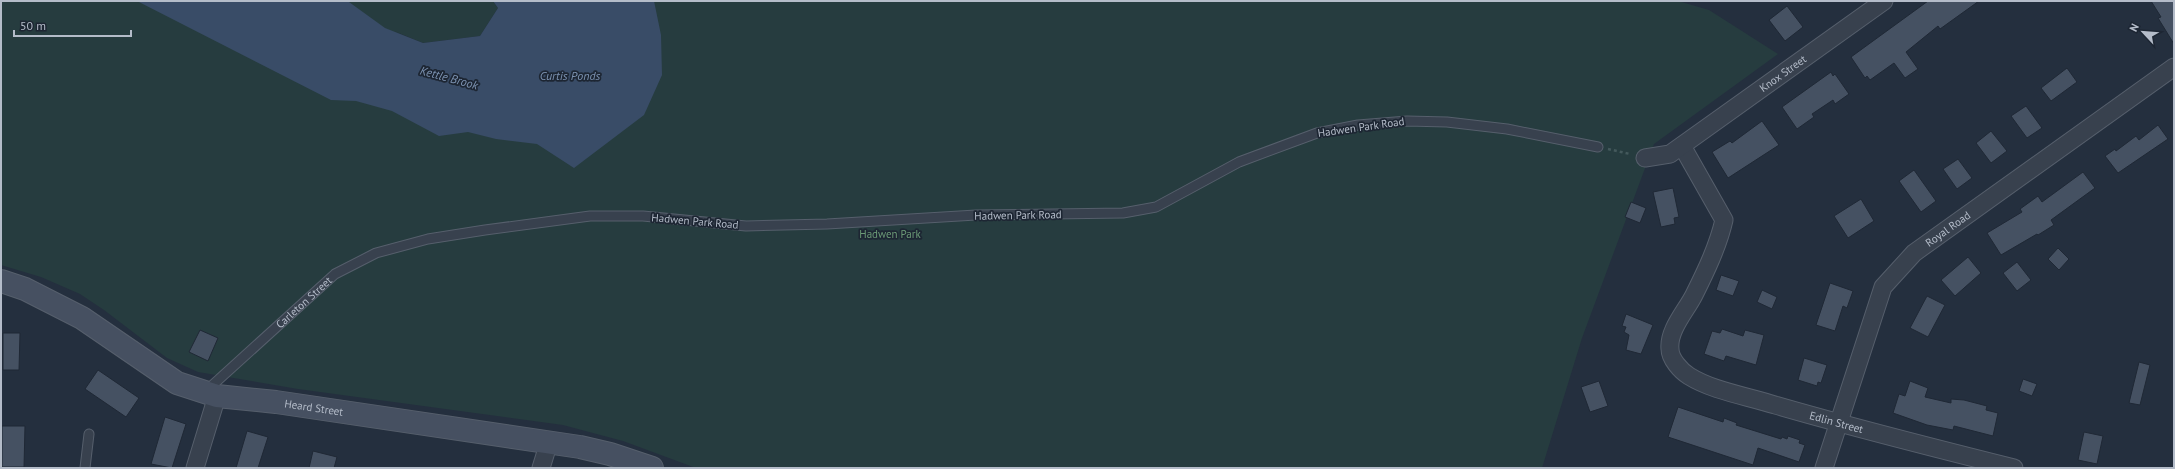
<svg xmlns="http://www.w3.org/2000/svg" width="2175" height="469" font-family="'PT Sans',sans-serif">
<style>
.green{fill:#263c3f}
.water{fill:#394c67}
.building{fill:#455162;stroke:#1f2835}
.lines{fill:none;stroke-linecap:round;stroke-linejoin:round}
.lane-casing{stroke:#565f6c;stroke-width:11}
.street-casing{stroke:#565f6c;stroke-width:19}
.secondary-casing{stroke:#565f6c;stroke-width:24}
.path{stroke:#44595c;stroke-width:2.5;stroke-dasharray:3 3;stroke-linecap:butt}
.lane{stroke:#38414e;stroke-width:9}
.street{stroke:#38414e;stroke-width:17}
.secondary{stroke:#465061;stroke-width:22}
.labels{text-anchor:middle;stroke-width:3.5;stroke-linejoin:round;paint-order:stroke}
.street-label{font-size:11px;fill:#b4bcc9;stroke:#1d2633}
.park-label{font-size:11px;fill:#6b9a76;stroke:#1d2633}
.water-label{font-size:12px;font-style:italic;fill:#7c92b1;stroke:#1d2633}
</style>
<rect width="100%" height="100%" fill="#242f3e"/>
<path class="green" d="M1,1H493L498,8L480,36L423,43L394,31L465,66L505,1H1678L1709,10L1778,54L1654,144L1582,338L1542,468H696L623,441L563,425L298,389L198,372L167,358L104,310L80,294L41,277L1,265Z"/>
<path class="water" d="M137,1L349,2L385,28L423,43L480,36L498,8L493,1H654L661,35L662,75L644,115L574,168L537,144L496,139L468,132L439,136L392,111L356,101L331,100Z"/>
<path class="building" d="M1928,1H1979L1940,29L1938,26L1906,52L1918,69L1905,78L1894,63L1870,80L1867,76L1865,78L1851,57Z
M2151,1H2174V44L2158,18L2161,17Z
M1787,6L1803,27L1785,41L1769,20Z
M2067,68L2077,82L2051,101L2041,88Z
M1831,72L1833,76L1835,74L1849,94L1835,104L1833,100L1812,114L1814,117L1797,129L1782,107Z
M2026,106L2042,128L2027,138L2011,116Z
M1762,121L1779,145L1728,178L1712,152L1730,141L1732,143Z
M2158,125L2168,139L2118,173L2105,156L2115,149L2116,151L2136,136L2139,140Z
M1991,131L2007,151L1991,163L1976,143Z
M1958,159L1972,178L1957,189L1943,169Z
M1914,170L1936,201L1921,212L1899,181Z
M2083,172L2095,188L2051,220L2054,225L2038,235L2037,234L2001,255L1987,233L2022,212L2020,209L2038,196L2042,202Z
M1673,188L1679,217L1674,218L1675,224L1661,227L1653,192Z
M1861,199L1874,221L1848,238L1834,216Z
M1631,202L1646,208L1640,223L1625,217Z
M2058,248L2069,259L2059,270L2048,259Z
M1968,257L1981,273L1955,296L1941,280Z
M2017,262L2031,280L2017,291L2003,273Z
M1721,275L1739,281L1733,296L1716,290Z
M1830,283L1853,291L1847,308L1843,306L1835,331L1816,325Z
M1762,290L1777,297L1772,309L1757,302Z
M1927,296L1945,305L1928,337L1910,328Z
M1626,314L1653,325L1641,354L1626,350L1629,335L1624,332L1626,327L1622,326Z
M1722,329L1743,336L1745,330L1764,335L1756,365L1726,356L1724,361L1704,354L1712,331L1720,333Z
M200,330L218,338L208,361L189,352Z
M3,333H20L19,370H3Z
M1804,358L1827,365L1821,383L1818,382L1817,386L1798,380Z
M2139,362L2150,365L2140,405L2129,403Z
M98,370L139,398L126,417L85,389Z
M2023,379L2037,384L2032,396L2019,391Z
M1599,381L1608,406L1590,412L1581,387Z
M1910,381L1928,388L1925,397L1951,403V399L1964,400L1987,406L1986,410L1998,413L1993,436L1954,426L1953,430L1927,425L1893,413L1899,394L1905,396Z
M1678,407L1723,422L1724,418L1737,423L1736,425L1781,439L1782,437L1787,439L1788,436L1800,440L1799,443L1805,445L1799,462L1758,448L1753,465L1668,437Z
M165,417L186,424L172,468L151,464Z
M2,426H25L24,467H2Z
M247,431L268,437L258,468H236Z
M2084,432L2103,436L2097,464L2078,460Z
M313,451L337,457L334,468H309Z"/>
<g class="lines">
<g class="lane-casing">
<g id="lane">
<path id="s1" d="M206,391L335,274L376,253L428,239L485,230L590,216H643L746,226L827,224L976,215L1123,213L1156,207L1239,162L1317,133L1358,125L1407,121L1447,122L1507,129L1598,147"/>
<path d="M85,468L89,434"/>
</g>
</g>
<g class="street-casing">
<g id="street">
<path id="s2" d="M1682,146L1724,220C1718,246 1706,271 1694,295C1686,311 1668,330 1670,349C1670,359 1681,371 1689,376C1713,391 1747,396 1775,405C1854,428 1934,448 2014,468"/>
<path id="s3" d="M1645,158L1670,154L1884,1"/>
<path d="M195,468L217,396"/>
<path d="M541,468L549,442"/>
<path id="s4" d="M1824,468L1883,287L1914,253L2174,67"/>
</g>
</g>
<g class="secondary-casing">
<g id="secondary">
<path id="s5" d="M1,281L25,289L82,318L177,383L217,396L276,402L580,447L610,454L652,468"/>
</g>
</g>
<path class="path" d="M1608,149L1630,154"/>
<use href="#lane" class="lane"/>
<use href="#street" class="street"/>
<use href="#secondary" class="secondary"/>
</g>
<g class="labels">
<g class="street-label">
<text dy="4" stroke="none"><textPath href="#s3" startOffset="164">Knox Street</textPath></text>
<text transform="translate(1361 127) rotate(-8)" y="4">Hadwen Park Road</text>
<text transform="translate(1018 215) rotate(-1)" y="4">Hadwen Park Road</text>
<text transform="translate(695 221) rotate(5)" y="4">Hadwen Park Road</text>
<text dy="4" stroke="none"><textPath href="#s4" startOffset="278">Royal Road</textPath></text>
<text dy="4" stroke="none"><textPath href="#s1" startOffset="132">Carleton Street</textPath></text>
<text dy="4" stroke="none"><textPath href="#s5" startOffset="344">Heard Street</textPath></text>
<text dy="4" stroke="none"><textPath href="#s2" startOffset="415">Edlin Street</textPath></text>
</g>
<g class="park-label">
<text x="890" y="238">Hadwen Park</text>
</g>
<g class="water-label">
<text x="570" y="80">Curtis Ponds</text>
<text transform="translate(449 78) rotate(15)" y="4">Kettle Brook</text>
</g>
</g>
<rect width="2175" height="469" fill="none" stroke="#b4bcc9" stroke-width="4"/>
<g transform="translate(2143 32) rotate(296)" stroke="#1d2633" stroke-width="3" paint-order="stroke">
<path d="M0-3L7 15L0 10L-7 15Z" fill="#b4bcc9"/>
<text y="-6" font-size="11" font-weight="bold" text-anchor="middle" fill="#b4bcc9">N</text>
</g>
<path d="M14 30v6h117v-6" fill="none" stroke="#b4bcc9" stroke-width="2"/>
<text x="20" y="30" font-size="12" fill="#b4bcc9" stroke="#1d2633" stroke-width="3" paint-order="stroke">50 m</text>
</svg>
